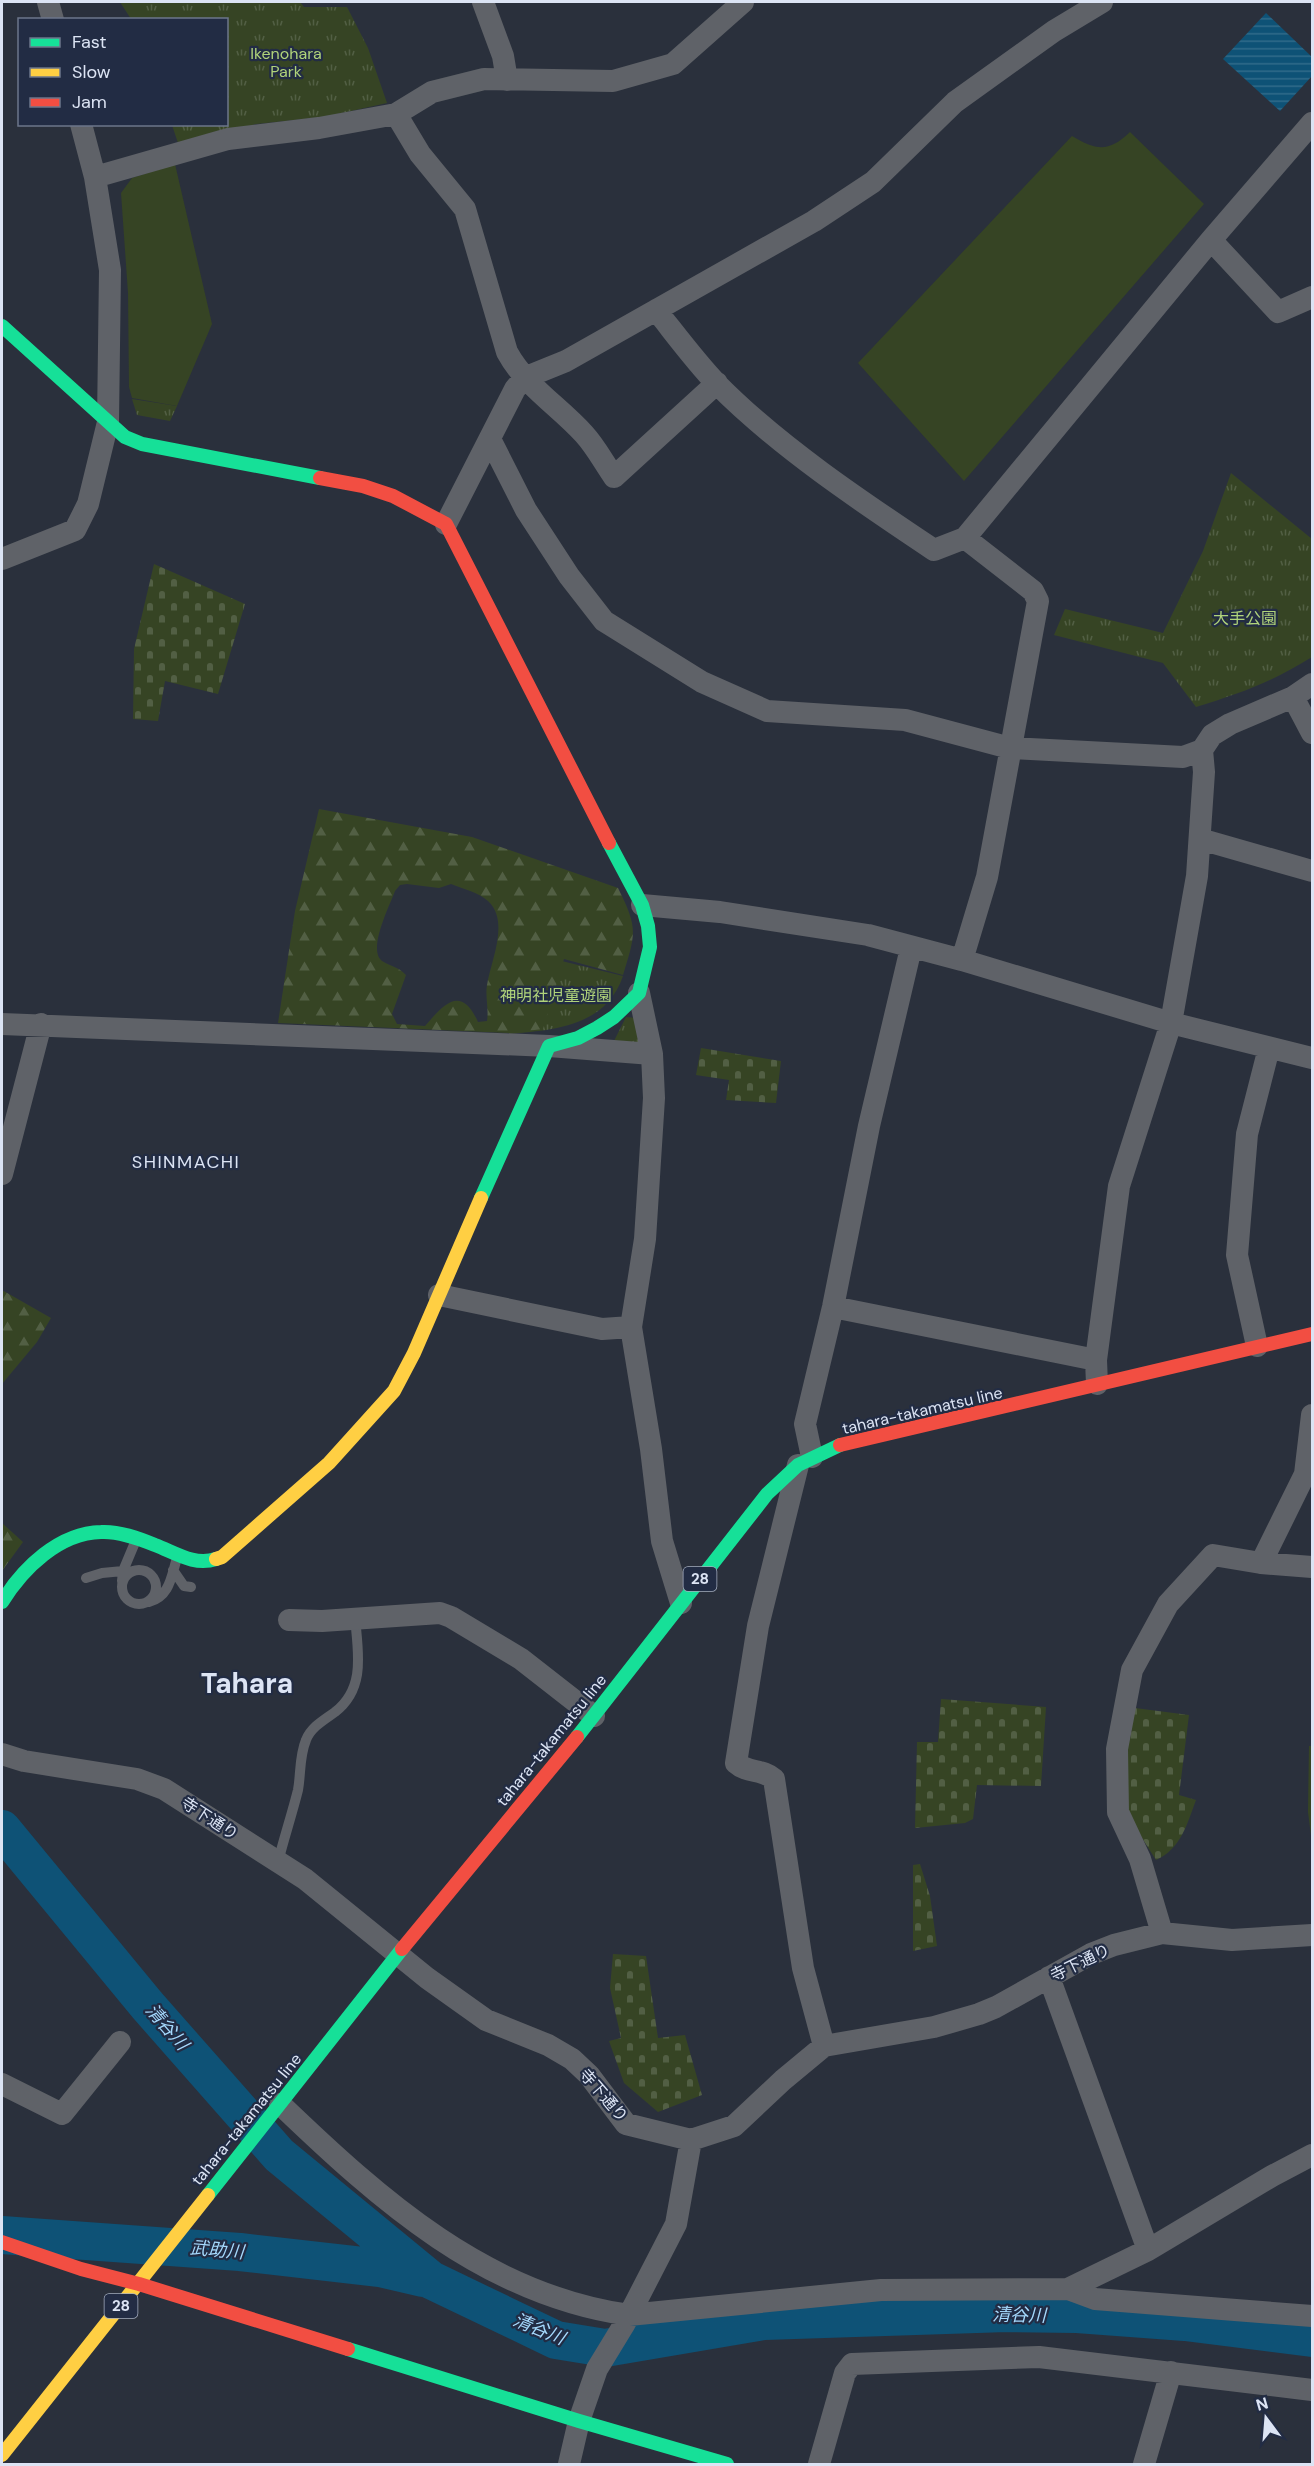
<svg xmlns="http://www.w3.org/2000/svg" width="1314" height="2466" font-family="'DM Sans','Noto Sans JP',sans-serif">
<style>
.grass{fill:url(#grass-tufts)}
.forest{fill:url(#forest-firs);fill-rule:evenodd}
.cemetery{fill:url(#cemetery-stones)}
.pitch{fill:#364424}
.water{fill:url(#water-rules)}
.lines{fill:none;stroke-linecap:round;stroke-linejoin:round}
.river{stroke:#0e5276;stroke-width:38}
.lane{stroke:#5f6268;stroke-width:10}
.street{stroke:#5f6268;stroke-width:22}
.fast{stroke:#16e098;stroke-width:14}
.slow{stroke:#ffcf43;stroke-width:14}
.jam{stroke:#f24e42;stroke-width:14}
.labels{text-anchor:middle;stroke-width:4.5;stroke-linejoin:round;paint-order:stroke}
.shield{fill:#222c44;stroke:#a4adbf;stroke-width:1.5}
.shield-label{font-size:15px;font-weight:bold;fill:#dce4f4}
.park-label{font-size:16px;fill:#b0d37a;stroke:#222c44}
.street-label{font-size:16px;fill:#dce4f4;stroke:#222c44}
.neighbourhood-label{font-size:18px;letter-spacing:1.5px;fill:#dce4f4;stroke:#222c44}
.water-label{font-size:18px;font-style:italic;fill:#a5d9fd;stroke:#222c44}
.town-label{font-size:28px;font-weight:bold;fill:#dce4f4;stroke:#222c44}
</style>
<defs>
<pattern id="grass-tufts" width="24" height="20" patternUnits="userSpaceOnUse" patternTransform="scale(1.5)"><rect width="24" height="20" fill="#364424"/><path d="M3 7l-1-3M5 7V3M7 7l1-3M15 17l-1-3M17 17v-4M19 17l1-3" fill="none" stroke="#525f44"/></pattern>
<pattern id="forest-firs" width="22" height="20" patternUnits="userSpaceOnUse" patternTransform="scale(1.5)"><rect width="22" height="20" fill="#364424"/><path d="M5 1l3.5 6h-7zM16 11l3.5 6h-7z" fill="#525f44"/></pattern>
<pattern id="cemetery-stones" width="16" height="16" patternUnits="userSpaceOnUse" patternTransform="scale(1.5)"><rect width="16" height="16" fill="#364424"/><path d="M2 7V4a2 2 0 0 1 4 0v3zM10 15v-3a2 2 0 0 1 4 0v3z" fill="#525f44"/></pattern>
<pattern id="water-rules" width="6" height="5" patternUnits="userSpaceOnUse" patternTransform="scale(1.5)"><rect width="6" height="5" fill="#0e5276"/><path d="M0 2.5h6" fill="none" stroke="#306b8a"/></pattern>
</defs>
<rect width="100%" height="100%" fill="#2a303c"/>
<path class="grass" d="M120,2H300L304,7H347L368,48L387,103L324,117L256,124L179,146L172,125L226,124V20L131,19Z
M132,399L177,406L170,421L137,415Z
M1231,473L1312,539V657C1272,682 1241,693 1196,707L1163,663L1054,635L1065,609L1163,633L1203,551Z
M533,954L623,976C606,1026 555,1030 509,1034Z
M626,1017L637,1018L643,1047L613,1043Z"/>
<path class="forest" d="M319,809L472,837L618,888C638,928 636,933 623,975L564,959L543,1029L509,1033L278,1023L295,911ZM407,884L439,888L451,884C463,889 478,892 488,901C510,921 491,960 487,985C485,996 489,1009 487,1021L478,1022C461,984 444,1004 425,1026L397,1024L392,1014L406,975C397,966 392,967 382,961C367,950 390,905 395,891L400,885Z
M2,1290L51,1318L37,1342L2,1384Z
M2,1523L23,1542L2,1571Z"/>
<path class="cemetery" d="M154,564L245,604L218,694L165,681L158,721L133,719L134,649Z
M701,1048L781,1061L776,1103L726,1100L729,1080L696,1075Z
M941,1699L1046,1707L1041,1786L977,1785L973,1819L965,1823L915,1828L917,1742H938Z
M1135,1708L1189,1715L1179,1795L1196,1800C1187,1824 1181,1849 1156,1860L1126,1813L1125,1754Z
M1309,1746H1312V1843L1308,1812Z
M920,1864L930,1896L937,1946L913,1951V1865Z
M613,1954L646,1956L658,2038L685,2035L702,2095L658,2112L624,2083L609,2041L621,2038L610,1988Z"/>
<path class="pitch" d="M1130,132L1204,204L964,481L858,363L1072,136C1097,151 1109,152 1130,132Z
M175,164L212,324L177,406L132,398L129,387L128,293L121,193L132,178Z"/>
<path class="water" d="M1266,13L1312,57V76L1280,111L1223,59Z"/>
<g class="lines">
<path class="river" d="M2,1829L147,2005L279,2155L431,2280L556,2340L605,2348L764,2321L1007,2313L1077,2314L1185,2322L1312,2338
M2,2235L240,2252L380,2268L423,2278"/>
<path class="lane" d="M122 1587a17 17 0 1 1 34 0a17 17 0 1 1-34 0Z
M173,1570L184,1586L191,1587
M86,1578L102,1573L123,1571
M122,1581L123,1571L136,1540
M149,1602C170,1596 171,1577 177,1558
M278,1862C284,1838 292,1814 298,1790C301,1774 299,1757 306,1740C311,1727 324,1720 335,1712C366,1688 358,1652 355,1618"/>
<path class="street" d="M48,2L53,20
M483,2L503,56L507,80
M396,114L420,154L465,209L507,352C526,387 559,406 584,434C596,447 604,463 614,477L717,383
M95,177L228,139L319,128L396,114L432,92L484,79L613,81L673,64L743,2
M1211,240L1278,312L1312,297
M656,310C676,335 695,361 717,384C778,446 862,502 934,550L965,538L1211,240L1312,123
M490,439L526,510L569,576L604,621L702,682L767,711L905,720L1010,748L1183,757L1202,750L1212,735L1230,724L1293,697L1312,684
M446,524L515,389L524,378L566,361L814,221L873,182L955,102L1054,31L1102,2
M2,559L75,530L88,504L108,422L110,270L95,177L81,124
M1293,697L1312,733
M1200,839L1312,871
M642,905L720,912L868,935L962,960L1171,1023L1312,1058
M962,960L987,877L1038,601L1033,591L965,538
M639,993L652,1054L654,1098L645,1239L631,1327L651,1449L662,1541L681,1603
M2,1024L549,1046L652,1054
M2,1174L41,1024
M439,1295L602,1329L631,1327
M833,1307L1096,1360
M1257,1346L1237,1255L1247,1134L1269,1048
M1097,1384L1096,1360L1119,1186L1171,1023L1197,876L1204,772L1202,750
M812,1457L805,1424L833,1307L869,1126L911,948
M798,1465L758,1626L736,1763C747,1773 763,1769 774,1779L803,1968L824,2046
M1261,1563L1312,1567
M289,1620L322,1621L440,1613L451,1617L521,1659L594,1716
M2,1754L24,1761L137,1779L164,1789L305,1879L427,1978L486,2020L548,2045L572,2059L589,2075L626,2124L691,2140L734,2126L783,2080L824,2046L934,2027L979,2014L996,2007L1091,1954L1114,1945L1162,1933L1232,1940L1312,1935
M1162,1933L1140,1859L1118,1812L1117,1749L1132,1670L1168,1604L1213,1555L1261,1563L1305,1474L1312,1415
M1049,1977L1148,2250
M2,2084L62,2114L120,2042
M280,2104C380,2200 486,2295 629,2315L881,2290L1068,2289L1095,2299L1312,2316
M1068,2289L1148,2250L1272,2176L1312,2155
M569,2464L579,2421L597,2369L625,2323L676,2224L691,2140
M819,2464L845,2373L852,2364L1039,2357L1312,2390
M1144,2464L1171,2372"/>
<path class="fast" d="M2,326L125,437L142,444L320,478
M481,1198L549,1046L578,1038L597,1028L614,1017L639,993L650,947L648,926L642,905L609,843
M2,1602C23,1568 59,1533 101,1532C119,1531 138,1538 155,1545C176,1553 194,1566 216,1559
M577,1737L767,1494L798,1465L840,1445
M208,2195L402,1949
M348,2349L579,2421L727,2464"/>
<path class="slow" d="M216,1559L222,1557L329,1463L394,1391L414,1353L481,1198
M2,2455L208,2195"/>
<path class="jam" d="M320,478L363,486L393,496L446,524L609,843
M840,1445L1312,1334
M402,1949L577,1737
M2,2242L81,2269L139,2284L348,2349"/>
</g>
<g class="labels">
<g class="shield">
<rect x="683.5" y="1567" width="33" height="24" rx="4.5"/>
<rect x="104.5" y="2294" width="33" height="24" rx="4.5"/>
</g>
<g class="shield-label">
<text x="700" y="1584">28</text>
<text x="121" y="2311">28</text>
</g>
<g class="park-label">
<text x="286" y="59">Ikenohara<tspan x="286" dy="18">Park</tspan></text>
<text x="1245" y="624">大手公園</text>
<text x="556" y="1001">神明社児童遊園</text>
</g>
<g class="street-label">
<text transform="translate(922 1410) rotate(-13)" y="6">tahara-takamatsu line</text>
<text transform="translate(551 1740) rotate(-51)" y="6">tahara-takamatsu line</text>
<text transform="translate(210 1818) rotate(33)" y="6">寺下通り</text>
<text transform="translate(1080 1962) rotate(-26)" y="6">寺下通り</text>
<text transform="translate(604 2095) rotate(49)" y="6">寺下通り</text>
<text transform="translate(246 2119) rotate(-51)" y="6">tahara-takamatsu line</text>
</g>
<g class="neighbourhood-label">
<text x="186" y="1168">SHINMACHI</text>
</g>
<g class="water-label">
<text transform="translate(167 2027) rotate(49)" y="6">清谷川</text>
<text transform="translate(217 2250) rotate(5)" y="6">武助川</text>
<text transform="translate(1019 2315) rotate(1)" y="6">清谷川</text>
<text transform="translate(539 2329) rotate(22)" y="6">清谷川</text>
</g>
<g class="town-label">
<text x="247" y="1693">Tahara</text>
</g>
</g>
<rect width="1314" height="2466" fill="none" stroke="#dce4f4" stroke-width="6"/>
<rect x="18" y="18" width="210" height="108" fill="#222c44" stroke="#6c768a" stroke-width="1.5"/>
<rect x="30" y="38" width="30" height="9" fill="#16e098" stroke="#6c768a" stroke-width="1.5"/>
<text x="72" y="48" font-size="18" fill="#dce4f4">Fast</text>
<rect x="30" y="68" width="30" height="9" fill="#ffcf43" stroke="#6c768a" stroke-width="1.5"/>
<text x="72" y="78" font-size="18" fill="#dce4f4">Slow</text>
<rect x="30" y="98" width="30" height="9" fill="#f24e42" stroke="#6c768a" stroke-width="1.5"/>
<text x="72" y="108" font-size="18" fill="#dce4f4">Jam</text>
<g transform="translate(1266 2418) rotate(344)" stroke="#222c44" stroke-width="4.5" paint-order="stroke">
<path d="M0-4.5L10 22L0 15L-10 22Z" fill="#dce4f4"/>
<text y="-9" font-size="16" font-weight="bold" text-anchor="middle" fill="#dce4f4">N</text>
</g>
</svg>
